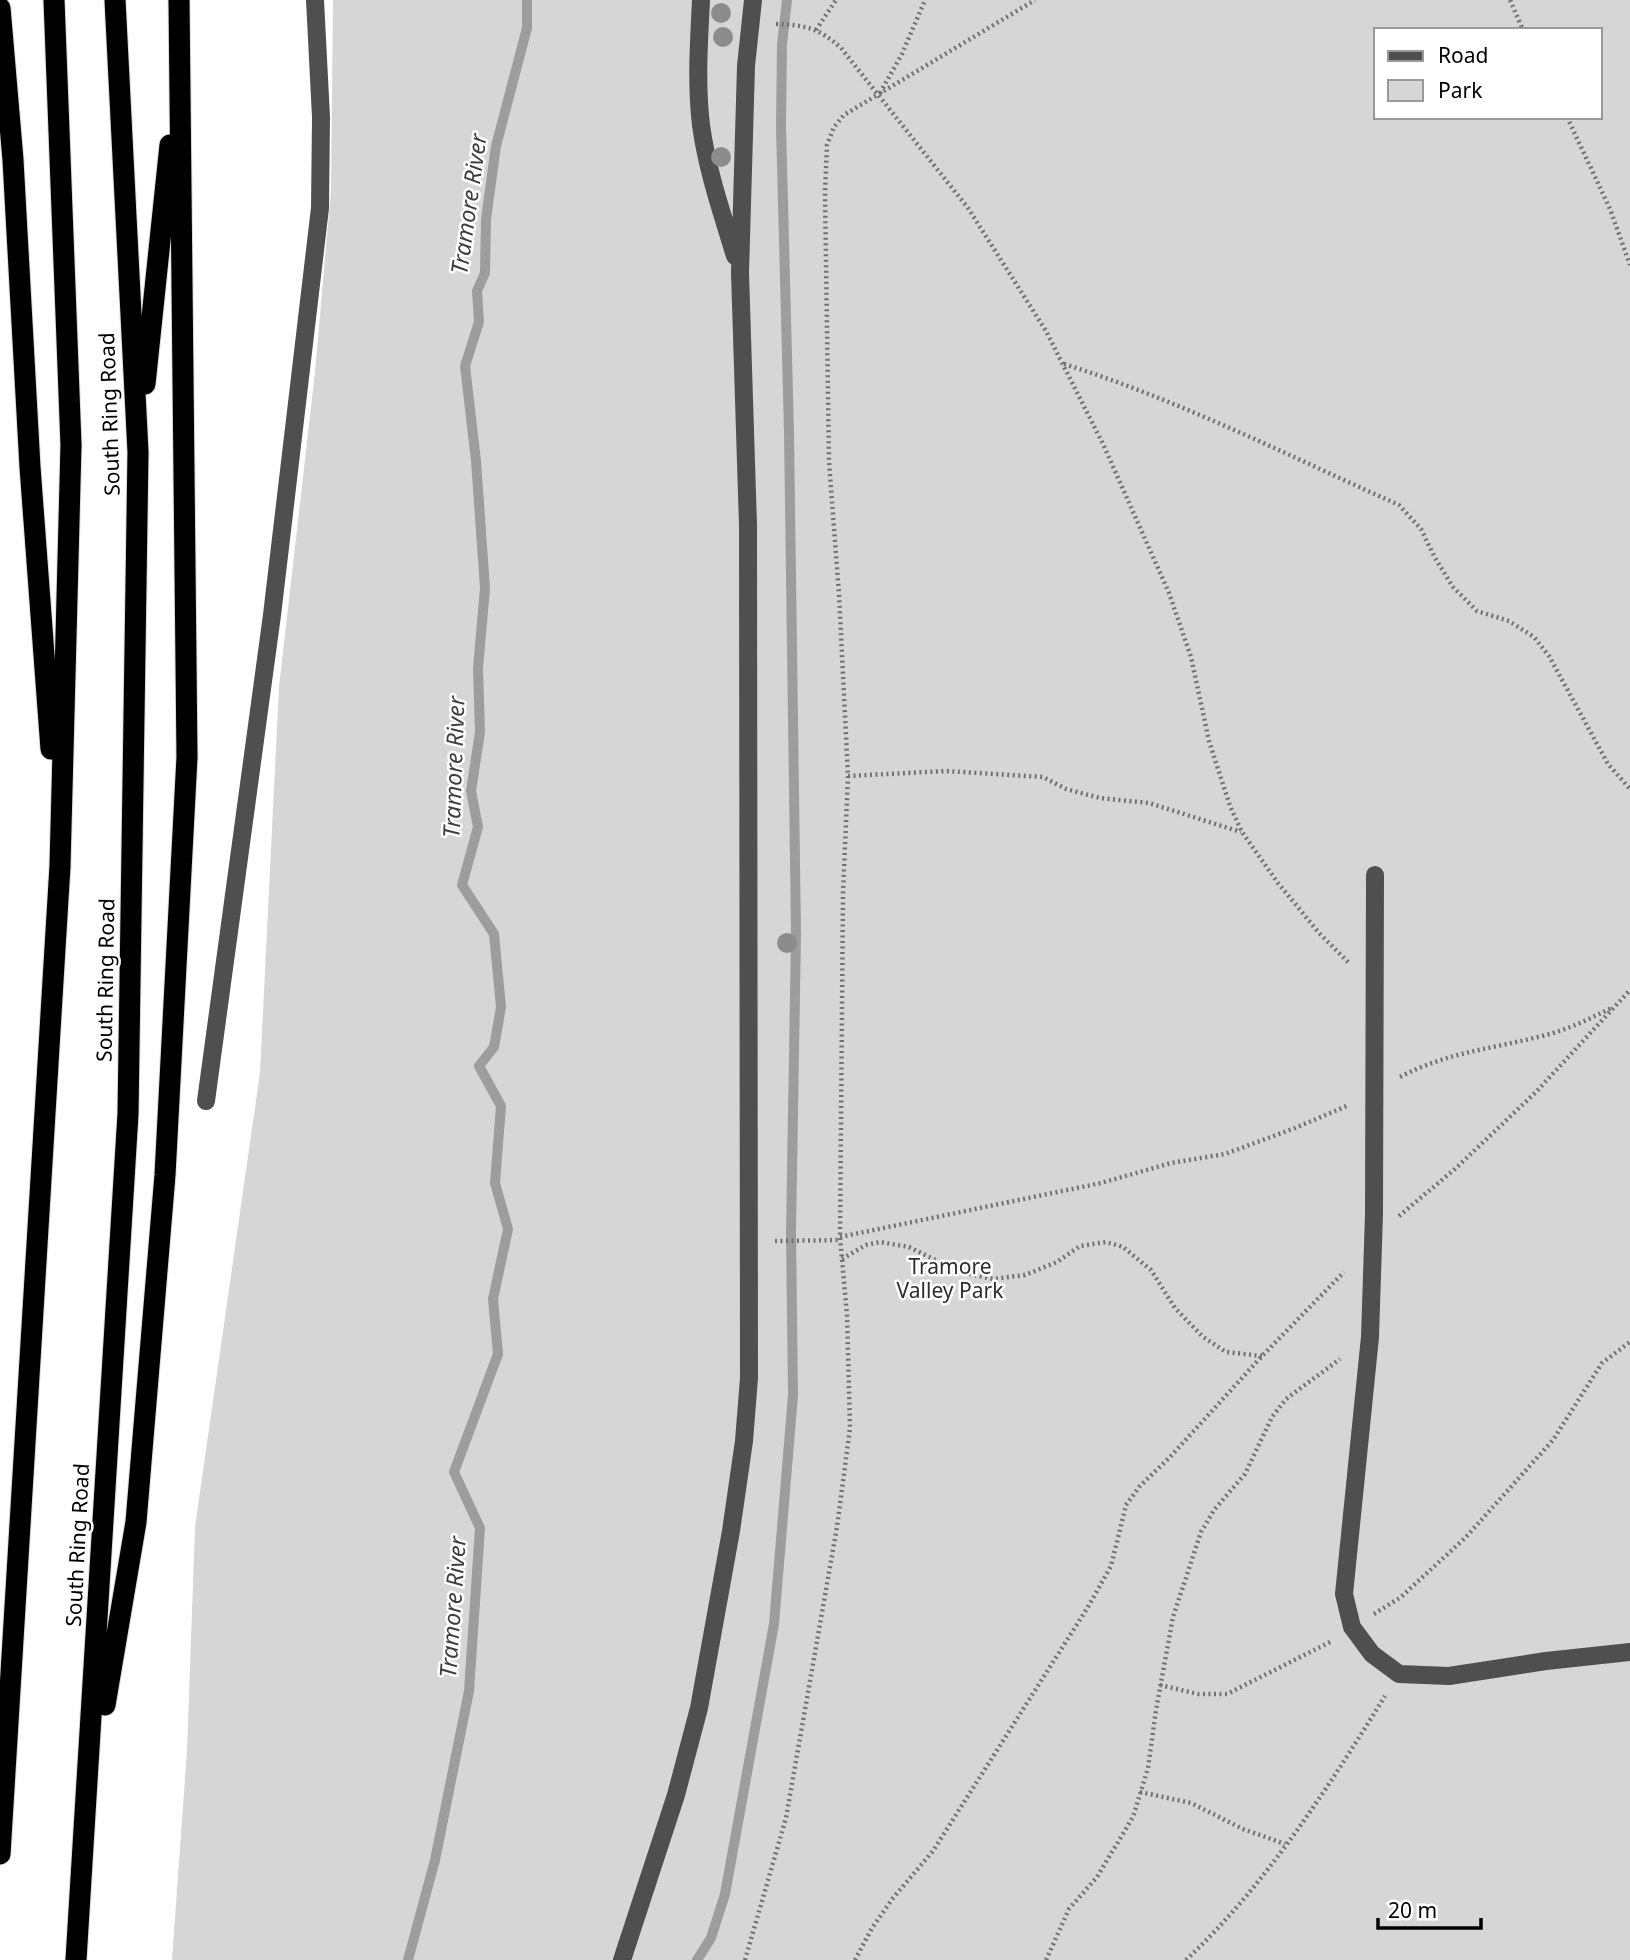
<svg xmlns="http://www.w3.org/2000/svg" width="1630" height="1960" font-family="'Noto Sans',sans-serif">
<style>
.green{fill:#d6d6d6;fill-rule:evenodd}
.lines{fill:none;stroke-linecap:round;stroke-linejoin:round}
.stream{stroke:#9d9d9d;stroke-width:10}
.highway-casing{stroke:#dbdbdb;stroke-width:23}
.path{stroke:#717171;stroke-width:4.5;stroke-dasharray:2 3.5;stroke-linecap:butt}
.minor{stroke:#4f4f4f;stroke-width:18}
.highway{stroke:#000;stroke-width:21}
.tree{fill:#8c8c8c}
.labels{text-anchor:middle;stroke-width:5;stroke-linejoin:round;paint-order:stroke}
.street-label{font-size:21px;fill:#000;stroke:#fff}
.park-label{font-size:21px;fill:#2d2d2d;stroke:#fff}
.water-label{font-size:23px;font-style:italic;fill:#3e3e3e;stroke:#fff}
</style>
<rect width="100%" height="100%" fill="#fff"/>
<path class="green" d="M333,0H1630V1960H172L187,1751L195,1527L260,1073L279,687L315,372L331,190ZM1376,30H1600V117H1376Z"/>
<g class="lines">
<path class="stream" d="M408,1960L435,1860L469,1691L480,1528L454,1472L498,1354L493,1299L508,1229L495,1183L501,1106L479,1066L494,1047L501,1007L494,934L462,885L478,827L471,791L480,732L478,668L485,588L476,461L465,366L479,322L477,291L485,273L486,219L496,146L527,28V0
M697,1960L711,1938L725,1894L774,1624L793,1395L791,1233L796,934L789,432L781,126L782,44L787,0"/>
<g class="highway-casing">
<path id="highway" d="M0,8L13,160L30,467L51,749
M145,384L170,145
M105,1705L136,1522L165,1175L187,757L179,0
M0,1854L60,866L71,445L54,0
M76,1960L128,1114L138,452L115,0"/>
</g>
<path class="path" d="M1510,0L1523,30
M776,24C805,25 819,28 841,48L968,208L1046,331L1103,444L1169,593L1191,657L1209,741L1230,806L1242,832L1278,883L1319,933L1349,963
M816,30L836,0
M880,93L902,54L925,0
M1567,117L1610,209L1630,265
M1064,364C1179,400 1289,456 1399,505L1421,529L1435,558L1453,587L1477,611L1509,621L1534,637L1549,656L1608,764L1630,789
M848,776L946,771L1043,777L1066,789L1100,798L1149,803L1241,832
M1400,1077C1448,1052 1491,1049 1542,1036C1567,1030 1590,1019 1613,1007
M1399,1216L1455,1169L1536,1092L1630,990
M840,1237L1101,1183L1171,1163L1225,1154L1295,1128L1349,1105
M775,1241L840,1240
M842,1259L866,1245L880,1242L909,1247L960,1272L993,1279L1025,1275L1057,1262L1080,1246L1106,1242L1123,1247L1151,1270L1175,1308L1203,1337L1226,1352L1262,1356
M1374,1614L1401,1597L1466,1537L1553,1440L1602,1363L1630,1342
M1160,1685L1198,1694H1227L1332,1641
M1140,1792L1191,1803L1243,1829L1285,1844
M745,1960L786,1818L837,1527L850,1428L847,1315L840,1237L843,894L848,776L839,594L829,462L825,193L827,145L834,127L844,115L1035,0
M855,1960L872,1928L893,1898L933,1851L1088,1607L1111,1566L1126,1505L1140,1486L1170,1457L1262,1356L1344,1272
M1046,1960L1069,1909L1097,1877L1133,1817L1148,1768L1156,1710L1173,1617L1201,1532L1214,1510L1245,1474L1272,1417L1286,1399L1340,1359
M1186,1960C1265,1886 1328,1788 1385,1696"/>
<path class="minor" d="M701,0C699,42 696,83 701,125C707,170 722,213 735,256
M1375,875L1374,1214L1370,1337L1344,1594L1352,1627L1372,1654L1399,1674L1449,1676L1546,1661L1630,1652
M206,1101L272,615L320,208L321,117L315,0
M622,1960L676,1795L699,1708L731,1531L744,1441L749,1378L748,525L740,273L746,66L753,0"/>
<use href="#highway" class="highway"/>
</g>
<g class="tree">
<circle cx="721" cy="13" r="10"/>
<circle cx="723" cy="37" r="10"/>
<circle cx="721" cy="157" r="10"/>
<circle cx="787" cy="943" r="10"/>
</g>
<g class="labels">
<g class="street-label">
<text transform="translate(110 414) rotate(-92)" y="7">South Ring Road</text>
<text transform="translate(106 980) rotate(-89)" y="7">South Ring Road</text>
<text transform="translate(78 1545) rotate(-87)" y="7">South Ring Road</text>
</g>
<g class="park-label">
<text x="950" y="1274">Tramore<tspan x="950" dy="24">Valley Park</tspan></text>
</g>
<g class="water-label">
<text transform="translate(469 204) rotate(-82)" y="8">Tramore River</text>
<text transform="translate(454 767) rotate(-88)" y="8">Tramore River</text>
<text transform="translate(453 1607) rotate(-86)" y="8">Tramore River</text>
</g>
</g>
<rect x="1374" y="28" width="228" height="91" fill="#ffffff" stroke="#999999" stroke-width="2"/>
<rect x="1388" y="51" width="35" height="10" fill="#4f4f4f" stroke="#999999" stroke-width="2"/>
<text x="1438" y="63" font-size="21" fill="#000000">Road</text>
<rect x="1388" y="80" width="35" height="21" fill="#d6d6d6" stroke="#999999" stroke-width="2"/>
<text x="1438" y="98" font-size="21" fill="#000000">Park</text>
<path d="M1378 1918v10h103v-10" fill="none" stroke="#000000" stroke-width="3.5"/>
<text x="1388" y="1918" font-size="21" fill="#000000" stroke="#ffffff" stroke-width="5" paint-order="stroke">20 m</text>
</svg>
